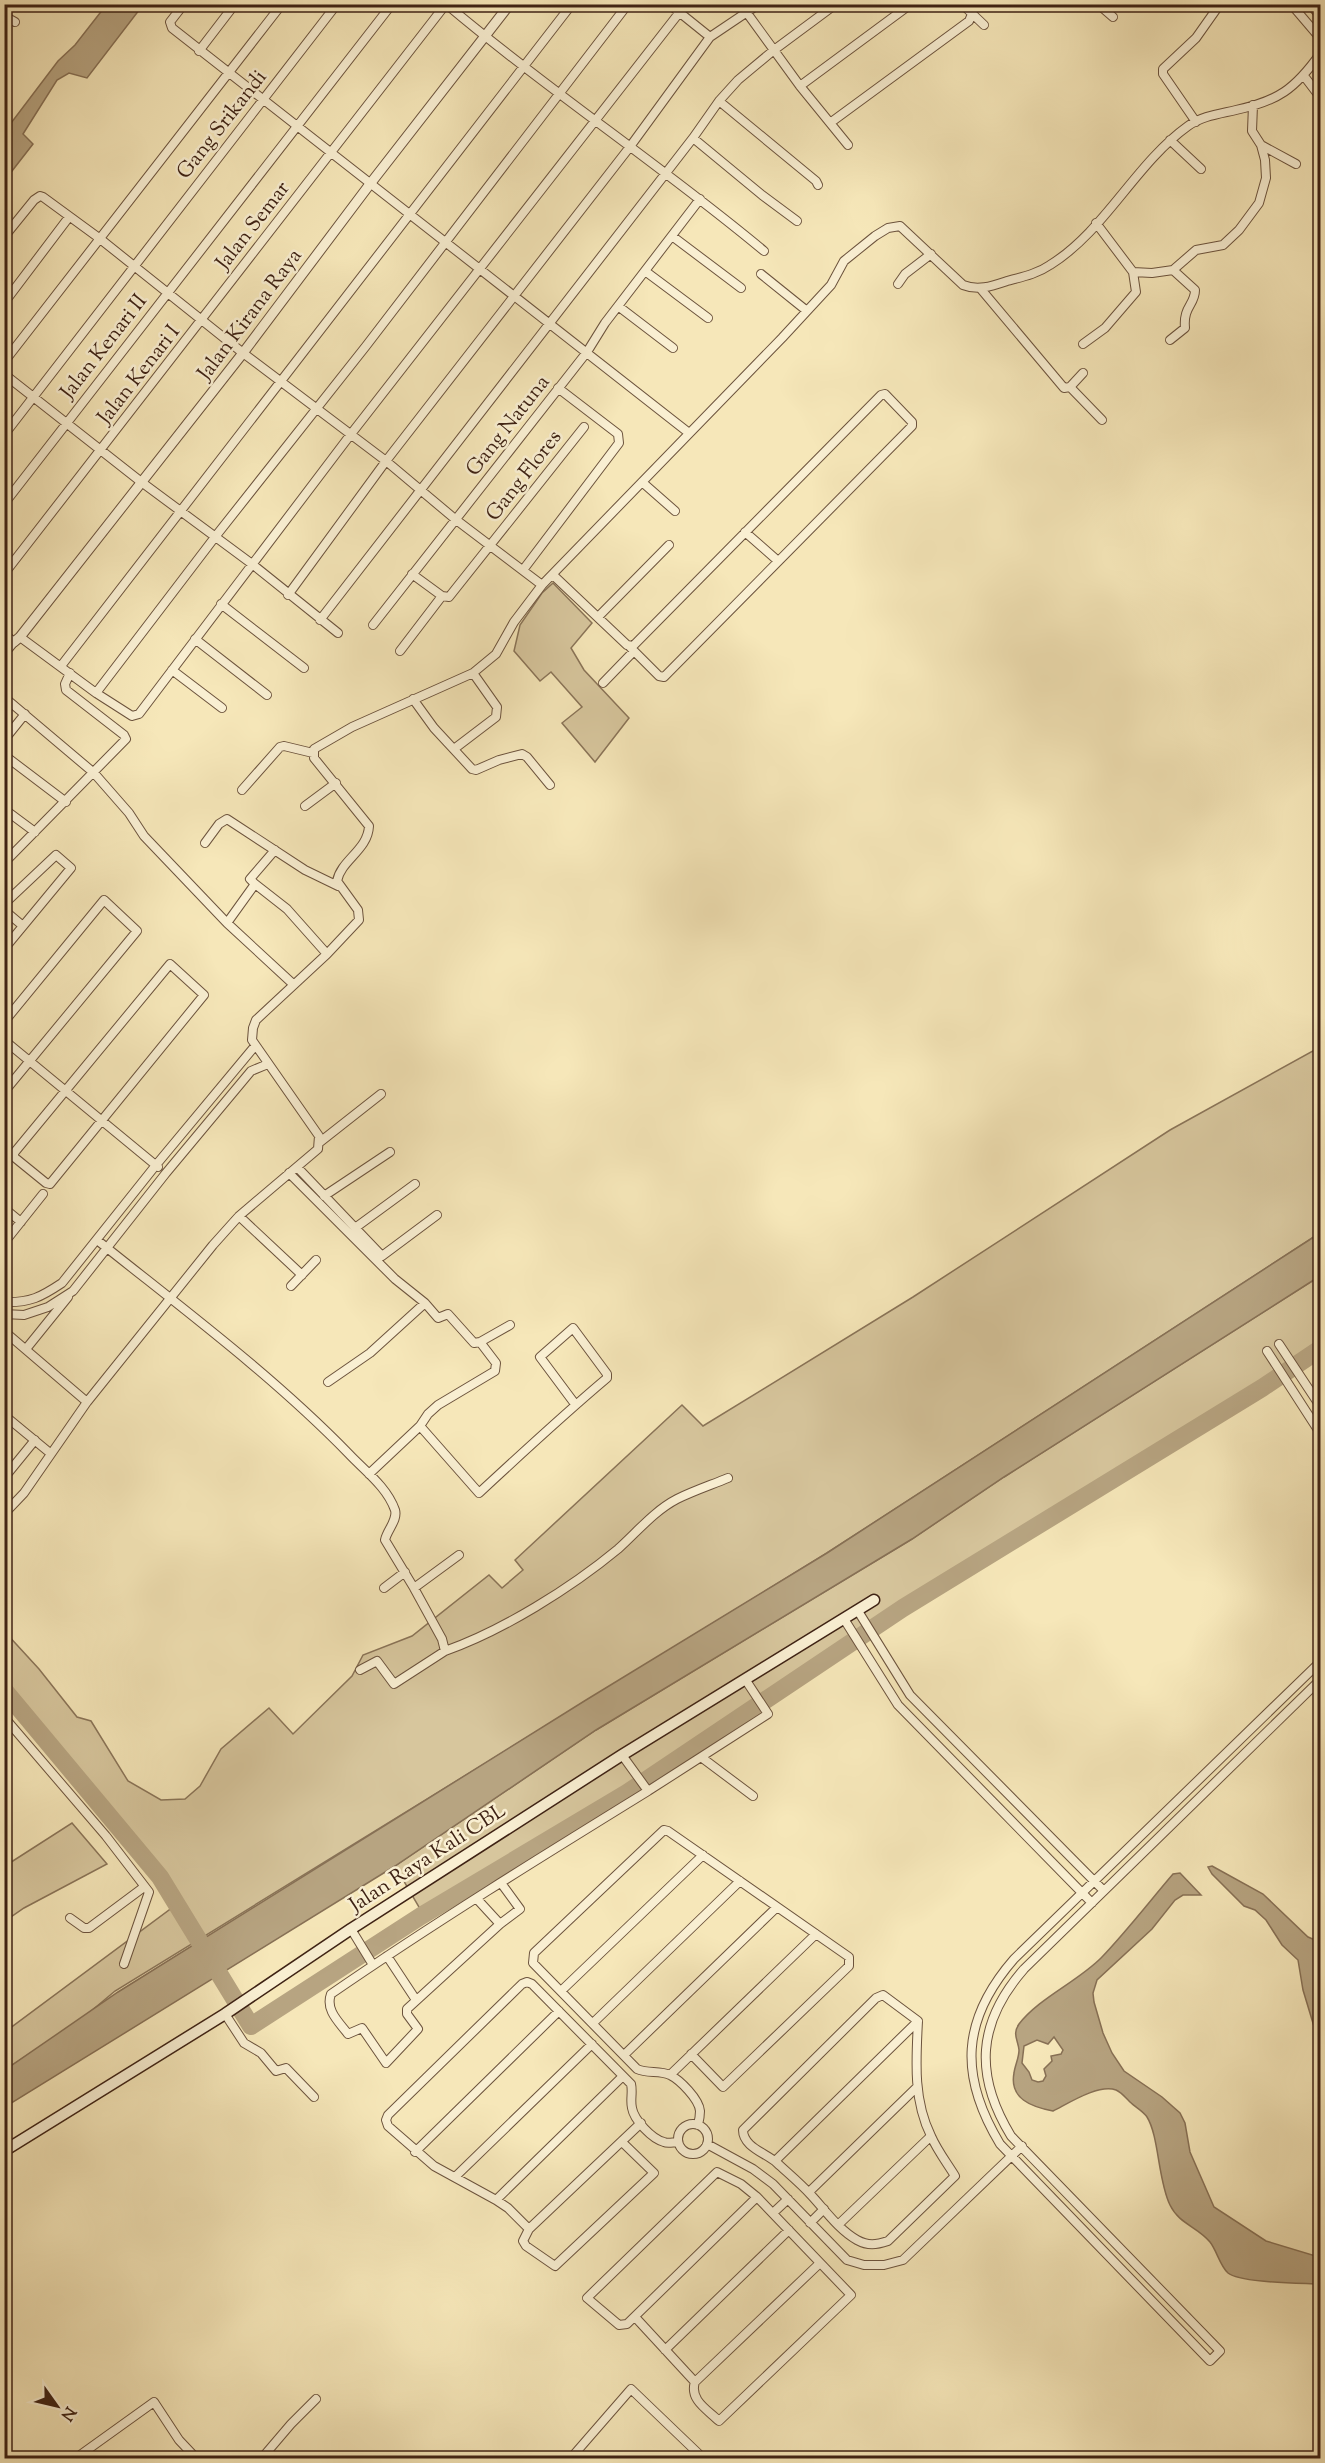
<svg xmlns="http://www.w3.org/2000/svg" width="1325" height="2463" font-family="'Sorts Mill Goudy',serif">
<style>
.green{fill:#d7c69d;stroke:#8a7458;stroke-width:1.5}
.water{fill:#b7a481;stroke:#877055;stroke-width:1.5;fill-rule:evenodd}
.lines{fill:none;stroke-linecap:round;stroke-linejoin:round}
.river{stroke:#b7a481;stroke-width:18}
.minor-casing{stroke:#6c533d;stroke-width:10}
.tertiary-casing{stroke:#6c533d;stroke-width:11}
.secondary-casing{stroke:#3e2214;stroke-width:13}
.minor{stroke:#f9efd2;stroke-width:8}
.tertiary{stroke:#f9efd2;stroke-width:9}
.secondary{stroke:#f9efd2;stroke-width:10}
.labels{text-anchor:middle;stroke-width:5;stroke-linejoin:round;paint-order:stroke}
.street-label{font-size:21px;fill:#3e2214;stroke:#f9efd2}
</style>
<rect width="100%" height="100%" fill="#f6e7b9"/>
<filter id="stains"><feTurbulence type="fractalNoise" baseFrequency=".00333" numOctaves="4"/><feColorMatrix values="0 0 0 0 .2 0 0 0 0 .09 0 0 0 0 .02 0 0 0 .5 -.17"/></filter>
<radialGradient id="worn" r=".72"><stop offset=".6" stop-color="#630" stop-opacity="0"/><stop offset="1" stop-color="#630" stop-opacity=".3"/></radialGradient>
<path class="green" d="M553,583L592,623L571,648L584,670L629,718L595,762L562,723L582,707L551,672L540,681L514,651L520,625L542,593Z
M1320,1047V1233L827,1553L115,1991L78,2022L5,2070V2032L177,1904L160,1877L5,1690V1632L39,1669L77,1717L91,1721L128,1781L161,1800L185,1799L200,1786L221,1749L269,1708L293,1734L352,1676L363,1655L412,1636L489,1575L502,1588L523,1570L515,1560L682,1405L703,1426L913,1297L1170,1130Z
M1320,1276V1347L423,1914L395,1866L596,1730L912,1539L1004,1477Z
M72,1823L107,1864L24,1908L5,1921V1866Z"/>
<path class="water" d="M107,4L143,5L87,78L69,73L57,80L23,134L33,144L5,180V131L58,61L75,45Z
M1320,1233V1276L1004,1477L912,1539L596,1730L395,1866L5,2107V2070L118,1992L586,1700L827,1553Z
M1212,1866L1263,1894L1308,1937L1320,1942V2037L1316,2033L1303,1990L1298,1960L1282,1945L1266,1920L1255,1910L1244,1906L1212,1874L1208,1867Z
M1180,1873L1201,1895H1183L1175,1900L1152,1929L1097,1980L1093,1993L1094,2002L1103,2033L1112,2053L1124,2071L1162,2097L1180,2113L1185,2123L1190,2152L1214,2207L1266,2241L1319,2257V2284C1302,2283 1240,2283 1228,2273C1220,2266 1217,2251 1210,2242C1198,2227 1179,2224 1170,2205C1158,2181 1159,2136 1147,2117C1143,2111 1135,2107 1130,2102C1126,2098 1121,2092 1116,2090C1098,2084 1069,2103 1053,2111C1032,2107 1009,2099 1014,2073C1015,2065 1019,2058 1019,2050C1018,2040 1012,2034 1019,2024C1039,1998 1077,1982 1101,1958C1126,1932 1149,1902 1173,1874ZM1054,2037L1063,2050L1061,2054L1051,2056L1052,2061L1044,2069L1046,2076L1043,2081L1038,2082L1032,2080L1029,2072L1022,2063L1024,2046L1037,2040L1048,2044Z"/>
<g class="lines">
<path class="river" d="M4,1690L160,1877L251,2026L421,1916L627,1793L903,1608L1262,1388L1320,1349"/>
<g class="minor-casing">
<path id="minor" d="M184,4L170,22L172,28L689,433
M446,4C549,91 661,165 764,251
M669,4L710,37
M962,4L984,25
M1098,4L1113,17
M1291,4L1320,38
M1310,4L1320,16
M747,13L800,86L848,145
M4,16L15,22
M199,51L235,4
M1304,76L1320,97
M800,86L911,4
M719,101L816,181L818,185
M1196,122L1163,74V69L1196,38L1220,4
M830,123L969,21L972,14
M693,138L762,195L797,221
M1170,140L1201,169
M1261,145L1296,164
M1096,223L1133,272L1152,273L1173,270L1195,290C1195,305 1183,306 1185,328L1170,340
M672,236L741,288
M4,237L34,200L40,196L43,197L99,238L243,353L386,461L455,519L542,585
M1173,270L1196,250L1223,245L1239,230L1259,203L1266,178L1265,160L1261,145L1252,131L1253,105
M645,271L708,318
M761,274L807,311
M898,284L905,274L931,254
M980,288L1064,388L1070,387L1083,373
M4,303L69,217
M618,306L673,348
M1083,344L1105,328L1136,292L1133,272
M4,362L282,4
M4,374L140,481L252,564L338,633
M1070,387L1102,420
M4,435L337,4
M642,482L675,511
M4,504L392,4
M745,532L778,561
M523,570L619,443L618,434L558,388
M4,574L446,4
M412,574L442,596L449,597L584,427
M553,575L627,645L633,646L881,395L885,394L912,422V426L664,677L659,676L629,646
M288,595L386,461L629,148L710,37L759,4
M221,604L304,668
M598,617L669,545
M320,620L693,138L719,101L738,80L774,50L836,4
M373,625L587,352L605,323L700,199
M4,634L14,642L4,654
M20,637L96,693L132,716L139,714L351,434L679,13
M195,639L267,695
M400,651L442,596
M61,666L572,4
M172,670L222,708
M603,683L634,651
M96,693L215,537L366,346L628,4
M4,697L94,773L129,813L144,836L227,923L293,984
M413,699L434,728L472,769L476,770L499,760L522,754L527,757L550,785
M4,740L25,714
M454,749L496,717L497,707L473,673
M4,755L66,802
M242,790L280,747L284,746L313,753
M305,806L336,783
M4,809L35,832
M205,843L219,824L227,819L305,870L338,886
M4,863L126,739L124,735L66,690L65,684L70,673
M255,884L287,909L327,954
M4,904L56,855L71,868L4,949
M4,910L23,926
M227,923L255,884L250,879L275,850
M170,964L204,995L50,1184L46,1183L14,1157V1153Z
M4,1022L104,900L137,931L4,1092
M4,1040L158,1167
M320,1142L381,1094
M297,1167L382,1256L437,1215
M289,1173L395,1279L425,1303L370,1353L328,1382
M324,1196L390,1152
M4,1208L21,1222
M239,1216L302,1275
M355,1228L415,1184
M97,1240C183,1309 272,1375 349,1454C365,1471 387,1487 395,1510C398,1520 387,1530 385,1540L414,1588L459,1555
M4,1243L43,1194
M291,1286L316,1260
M4,1302C30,1303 41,1297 62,1283L156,1165L255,1046
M425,1303L438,1318L448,1314L474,1343L480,1342
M4,1314L24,1315L48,1307L73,1291L166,1173L251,1071L268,1064
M4,1331L87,1402
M1279,1344L1320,1406
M26,1349L68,1297
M1267,1351L1320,1433
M4,1415L50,1453
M420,1426L479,1493C521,1454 563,1415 607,1378V1374L573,1328L540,1357L575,1404
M369,1474L420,1426L428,1414L438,1405L495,1371L496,1363L480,1342L510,1325
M4,1478L35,1440
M4,1514L24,1493L87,1402L213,1245L239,1216L318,1149L319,1136L252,1040L253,1028L256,1020L327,954L359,920L358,910L337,881C341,860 368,850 369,826L314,758V749L352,727L473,673L496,654L514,622L542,585L782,338L831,285L844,261L875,236L888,228L900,226L963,285C978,291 992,286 1007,281C1022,277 1037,274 1050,265C1105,231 1135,164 1188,126C1202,116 1219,114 1236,110C1278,101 1295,89 1320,54
M384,1588L405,1572
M858,1611L910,1695L1104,1891
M844,1619L898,1705L1092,1903
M445,1651C502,1631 571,1588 618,1549C637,1532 654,1511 677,1499C693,1491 711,1485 728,1478
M1320,1662L1014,1959C961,2020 959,2076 1000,2144L1210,2361L1220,2351L1011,2136C974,2075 977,2023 1024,1969L1320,1680
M360,1670L377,1661L394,1684L445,1651L442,1639L414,1588
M4,1717L106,1836L149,1892L124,1964
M701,1757L768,1714L745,1679
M648,1791L701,1757L753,1796
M477,1899L500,1924L407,2009V2014L418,2029L386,2063L362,2028L348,2034C339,2022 325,2010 331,1994C434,1923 541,1857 648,1791L622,1755
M70,1918L84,1928H89L144,1887
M500,1924L520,1909L501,1883
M351,1929L373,1965
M387,1956L416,2000
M561,1991L703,1855
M883,1995L918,2021C916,2060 913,2100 931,2136C937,2150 947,2163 955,2176L888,2241C876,2245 868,2246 857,2240C839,2230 825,2210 811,2195C801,2184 789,2174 777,2163C766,2153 743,2147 743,2130L876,1998Z
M225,2014L244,2043L261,2053L276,2071L286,2068L314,2097
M593,2023L740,1881
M691,2054L723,2087L849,1966V1957L668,1831L664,1830L534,1953L533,1963L637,2069C648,2074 659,2070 670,2075C680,2080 699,2099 700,2111C700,2115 699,2121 698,2125
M624,2055L777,1907
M670,2075L816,1934
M678 2139a15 15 0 1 1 30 0a15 15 0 1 1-30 0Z
M622,2142L654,2173L555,2266L526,2246L523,2241L529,2229L508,2208L496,2200L434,2166L388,2126L386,2120L388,2115L522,1984L527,1982L532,1984L631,2084C633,2092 630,2100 632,2108C634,2120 652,2139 664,2142C668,2144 673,2142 678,2142
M707,2144L753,2169L773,2184L847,2260L864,2265H884L903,2260L1022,2146
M415,2152L559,2011
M775,2161L918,2021
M455,2177L592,2044
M809,2192L917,2087
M496,2200L623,2076
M773,2213L788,2199
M810,2223L824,2209
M839,2224L931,2136
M529,2229L641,2123
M635,2317L695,2382C689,2400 708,2410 719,2421L851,2295L757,2197L741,2184L717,2172L587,2298L619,2325L627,2324L757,2197
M665,2350L789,2230
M695,2382L820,2263
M76,2458L154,2402L179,2440L196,2458
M262,2458L291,2424L316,2399
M571,2458L631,2389L703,2458"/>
</g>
<g class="tertiary-casing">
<path id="tertiary" d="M14,642L20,637L243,353L370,184L510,4"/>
</g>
<g class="secondary-casing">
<path id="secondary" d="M4,2151L225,2014L351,1929L622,1755L874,1600"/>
</g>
<use href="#minor" class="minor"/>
<use href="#tertiary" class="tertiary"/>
<use href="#secondary" class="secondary"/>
</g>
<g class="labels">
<g class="street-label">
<text transform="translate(221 124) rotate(-52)" y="7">Gang Srikandi</text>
<text transform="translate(252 225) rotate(-52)" y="7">Jalan Semar</text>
<text transform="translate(249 314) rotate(-53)" y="7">Jalan Kirana Raya</text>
<text transform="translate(103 346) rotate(-52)" y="7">Jalan Kenari II</text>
<text transform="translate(138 374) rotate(-52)" y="7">Jalan Kenari I</text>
<text transform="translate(507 425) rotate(-52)" y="7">Gang Natuna</text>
<text transform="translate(523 475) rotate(-52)" y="7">Gang Flores</text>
<text transform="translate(427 1857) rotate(-33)" y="7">Jalan Raya Kali CBL</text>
</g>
</g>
<rect width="1325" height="2463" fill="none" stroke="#f6e7b9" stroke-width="24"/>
<rect x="6" y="6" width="1313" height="2451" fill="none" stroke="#3e2214" stroke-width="3"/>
<rect x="12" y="12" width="1301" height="2439" fill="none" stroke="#3e2214" stroke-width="1.5"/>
<g transform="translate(57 2406) rotate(124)" stroke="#f9efd2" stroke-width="4.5" paint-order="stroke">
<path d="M0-4.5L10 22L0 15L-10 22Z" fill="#3e2214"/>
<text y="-9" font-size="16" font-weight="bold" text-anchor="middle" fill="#3e2214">N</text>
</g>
<rect width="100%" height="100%" filter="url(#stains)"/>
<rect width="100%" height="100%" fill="url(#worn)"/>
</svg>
